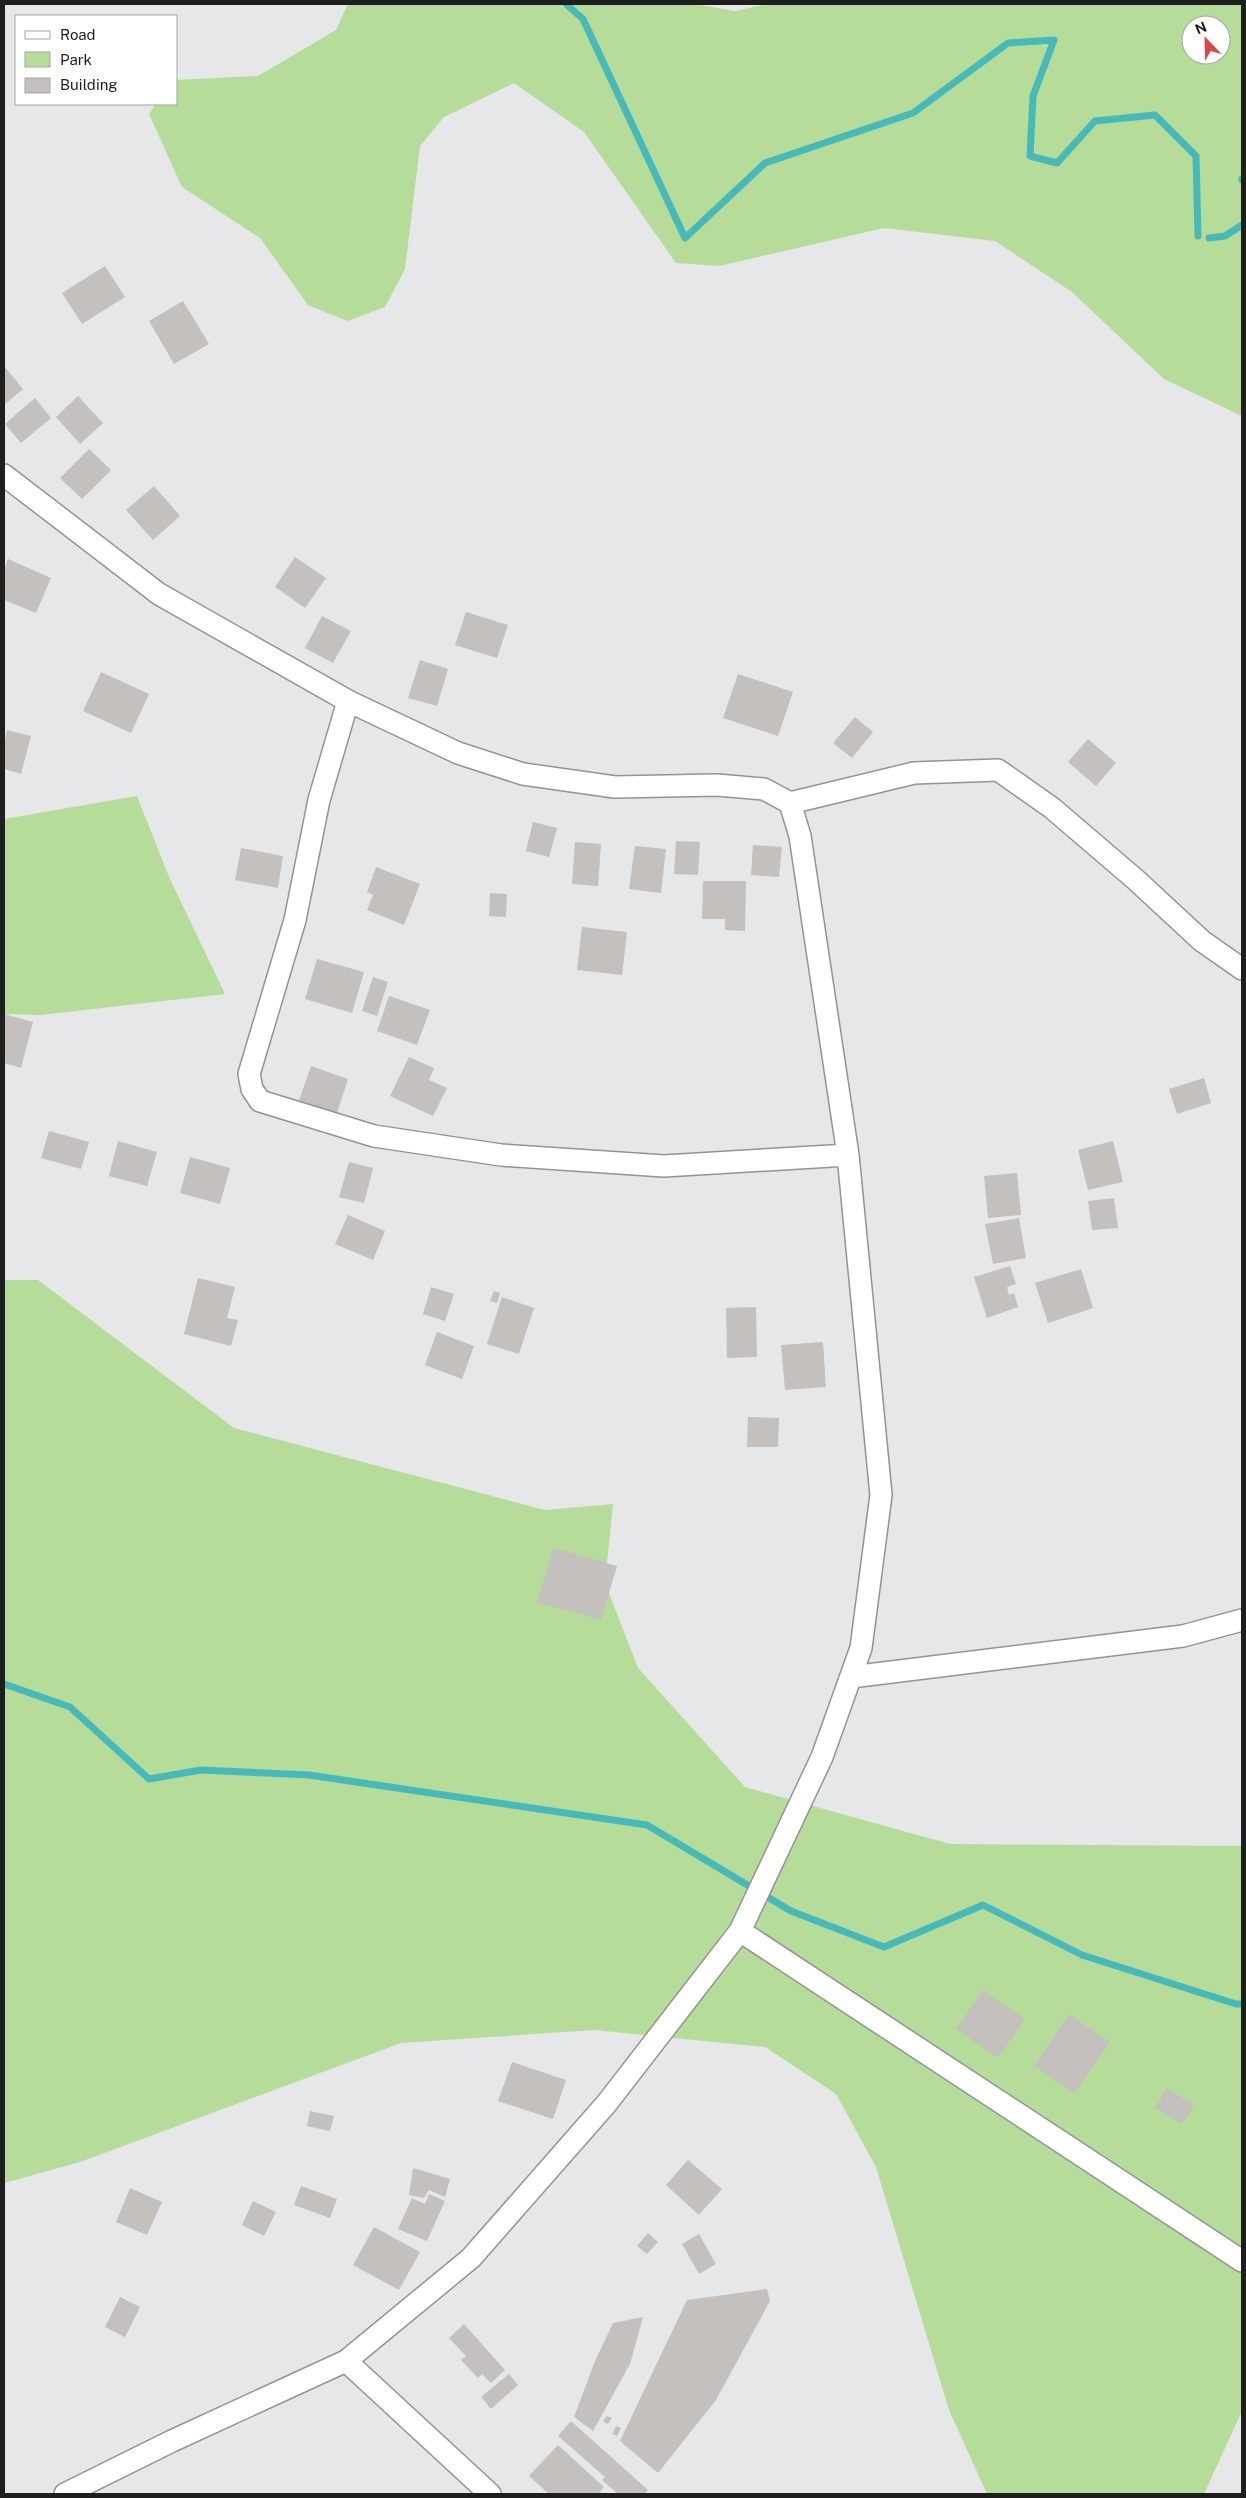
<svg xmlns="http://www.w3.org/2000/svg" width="1246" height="2498" font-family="'Public Sans',sans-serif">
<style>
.green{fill:#b6dc9a;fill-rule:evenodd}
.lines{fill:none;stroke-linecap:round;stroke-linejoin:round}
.stream{stroke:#47b9b9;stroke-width:7}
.building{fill:#c3c0be}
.minor-casing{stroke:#919395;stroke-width:24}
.minor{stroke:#fff;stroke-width:21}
</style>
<rect width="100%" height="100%" fill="#e5e7e9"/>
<path class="green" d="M348,4H694L735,11L767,4H1242V416L1164,379L1072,292L995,241L884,228L719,266L676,263L584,132L514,83L444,117L420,146L405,269L385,307L347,321L308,305L260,238L182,187L149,114L156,104H176V80L258,76L336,30ZM1191,25H1221V55H1191Z
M137,796L169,877L225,994L40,1015L4,1014V819Z
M4,1280H38L234,1428L545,1510L613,1504L605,1583L638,1668L745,1787L950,1844L1242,1846V2411L1204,2494H987L949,2410L876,2167L836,2094L765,2047L594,2030L401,2043L80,2162L4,2183Z"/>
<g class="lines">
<path class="stream" d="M566,4L583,19L685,238L765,163L913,113L1008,43L1054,40L1033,96L1030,156L1057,163L1095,121L1155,115L1196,156L1198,236
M1242,179V180
M1209,238L1225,236L1242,225
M4,1684L70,1707L149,1779L201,1770L309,1775L647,1825L791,1911L884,1947L983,1905L1082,1955L1236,2004H1242"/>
</g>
<path class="building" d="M105,266L125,297L82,324L62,293Z
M183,301L209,344L174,364L149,321Z
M4,366L23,389L4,405Z
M78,396L103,423L80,444L56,417Z
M35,398L51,418L21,443L5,424Z
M89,449L111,470L82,499L60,478Z
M154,486L180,516L153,540L126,510Z
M295,557L326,578L305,608L275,587Z
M8,559L51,578L36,613L4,600V570Z
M466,612L508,625L497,658L455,645Z
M322,616L351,631L333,663L305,648Z
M420,660L448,669L437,706L408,698Z
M101,672L149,694L131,733L83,711Z
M738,674L793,692L778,736L723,718Z
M855,717L873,732L852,758L833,743Z
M7,730L31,736L21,774L4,769V745Z
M1088,739L1116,763L1096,786L1068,762Z
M533,822L557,828L549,857L526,851Z
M676,841L700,842L698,875L674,874Z
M575,842L601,844L598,886L572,884Z
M753,845L782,847L779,877L751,875Z
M635,846L666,849L661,893L629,889Z
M241,848L283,856L278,888L235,880Z
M376,867L420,884L404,925L367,910L373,895L367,892Z
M703,881H746L745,931L725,930V919H702Z
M490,893L507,894L506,917L489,916Z
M582,927L627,932L622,975L577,970Z
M317,959L364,972L352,1013L305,999Z
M373,977L388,982L377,1016L362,1011Z
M389,996L430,1010L417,1045L377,1031Z
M4,1014L33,1022L21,1068L4,1063Z
M409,1057L434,1068L429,1080L447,1088L433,1116L390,1096Z
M311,1066L348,1079L335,1119L297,1106Z
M1204,1078L1211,1103L1177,1114L1169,1089Z
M49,1131L89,1142L81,1169L41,1158Z
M118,1141L157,1152L147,1186L109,1176Z
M1113,1141L1123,1182L1088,1190L1078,1150Z
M190,1157L230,1168L220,1204L180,1193Z
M349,1162L373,1168L364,1203L339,1197Z
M1017,1173L1021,1215L988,1218L984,1176Z
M1114,1198L1118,1228L1092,1230L1088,1201Z
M348,1215L385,1231L373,1260L335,1244Z
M1019,1218L1026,1258L993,1264L985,1224Z
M1010,1266L1016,1284L1007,1287L1009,1295L1014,1293L1018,1307L987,1318L974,1277Z
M1081,1269L1093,1308L1048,1323L1035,1283Z
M198,1278L235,1287L227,1318L238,1320L231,1346L184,1334Z
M431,1287L454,1294L445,1321L423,1314Z
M494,1291L500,1293L497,1303L490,1301Z
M502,1297L534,1308L519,1354L487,1344Z
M756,1307L757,1357L727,1358L726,1308Z
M437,1332L474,1346L462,1379L425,1365Z
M823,1342L826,1387L785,1390L781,1345Z
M748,1417L779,1418L778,1447H747Z
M553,1548L617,1566L601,1620L537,1602Z
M983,1990L1025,2019L998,2058L956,2029Z
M1069,2014L1110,2042L1074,2094L1034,2066Z
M512,2062L566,2080L553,2119L498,2101Z
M1167,2088L1194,2105L1182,2124L1155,2108Z
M310,2111L334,2116L330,2131L307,2126Z
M688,2160L722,2189L699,2215L666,2185Z
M413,2168L450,2179L445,2197L429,2190L424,2198L409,2195Z
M301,2186L337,2199L330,2218L294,2205Z
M130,2188L162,2202L147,2235L116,2222Z
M429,2194L445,2201L427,2241L398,2229L412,2198L425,2204Z
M253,2201L276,2212L264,2236L242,2225Z
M374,2227L420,2252L399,2290L353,2265Z
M648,2233L658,2242L647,2254L637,2246Z
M699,2234L716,2264L699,2274L682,2244Z
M767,2289L770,2301L716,2400L658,2473L620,2441L687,2300Z
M120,2297L140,2307L125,2337L105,2327Z
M643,2317L630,2364L593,2431L574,2417L595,2361L613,2323Z
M464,2324L505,2370L491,2383L482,2374L478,2378L461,2360L466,2356L449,2338Z
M509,2374L518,2385L491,2409L481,2397Z
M607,2416L612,2418L608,2424L603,2421Z
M571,2421L648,2490L644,2494H618L602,2480L605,2477L558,2436Z
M616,2426L621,2428L617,2436L612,2434Z
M558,2445L604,2487L598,2494H549L529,2476Z"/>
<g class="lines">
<g class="minor-casing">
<path id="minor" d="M4,475L159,594L348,701L458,753L523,774L615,787L717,785L764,789L790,803L800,836L848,1155L881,1495L861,1648L822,1757L740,1931L607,2103L471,2258L346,2361L172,2441L65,2494
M348,701L319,800L295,920L249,1074L252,1089L260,1101L374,1136L501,1155L664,1166L848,1155
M790,803L914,773L998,770L1052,808L1135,879L1202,941L1242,969
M851,1677L1183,1636L1242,1620
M740,1931L1242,2261
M346,2361L490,2494"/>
</g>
<use href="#minor" class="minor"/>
</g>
<rect width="1246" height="2498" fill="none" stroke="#1e1e1f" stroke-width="10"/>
<rect x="15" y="15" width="162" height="90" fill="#ffffff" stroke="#a5a5a5"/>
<rect x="25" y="31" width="25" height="8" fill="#ffffff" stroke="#a5a5a5"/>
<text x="60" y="40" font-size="15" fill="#1e1e1f">Road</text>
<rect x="25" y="52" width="25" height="15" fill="#b6dc9a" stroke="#a5a5a5"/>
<text x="60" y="65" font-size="15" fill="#1e1e1f">Park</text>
<rect x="25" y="78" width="25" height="15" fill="#c3c0be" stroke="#a5a5a5"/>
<text x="60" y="90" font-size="15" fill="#1e1e1f">Building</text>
<g transform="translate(1206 40) rotate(337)"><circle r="24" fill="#ffffff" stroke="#a5a5a5"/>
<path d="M0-4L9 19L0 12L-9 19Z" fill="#d64746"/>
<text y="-8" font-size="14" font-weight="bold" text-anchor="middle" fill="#1e1e1f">N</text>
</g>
</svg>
